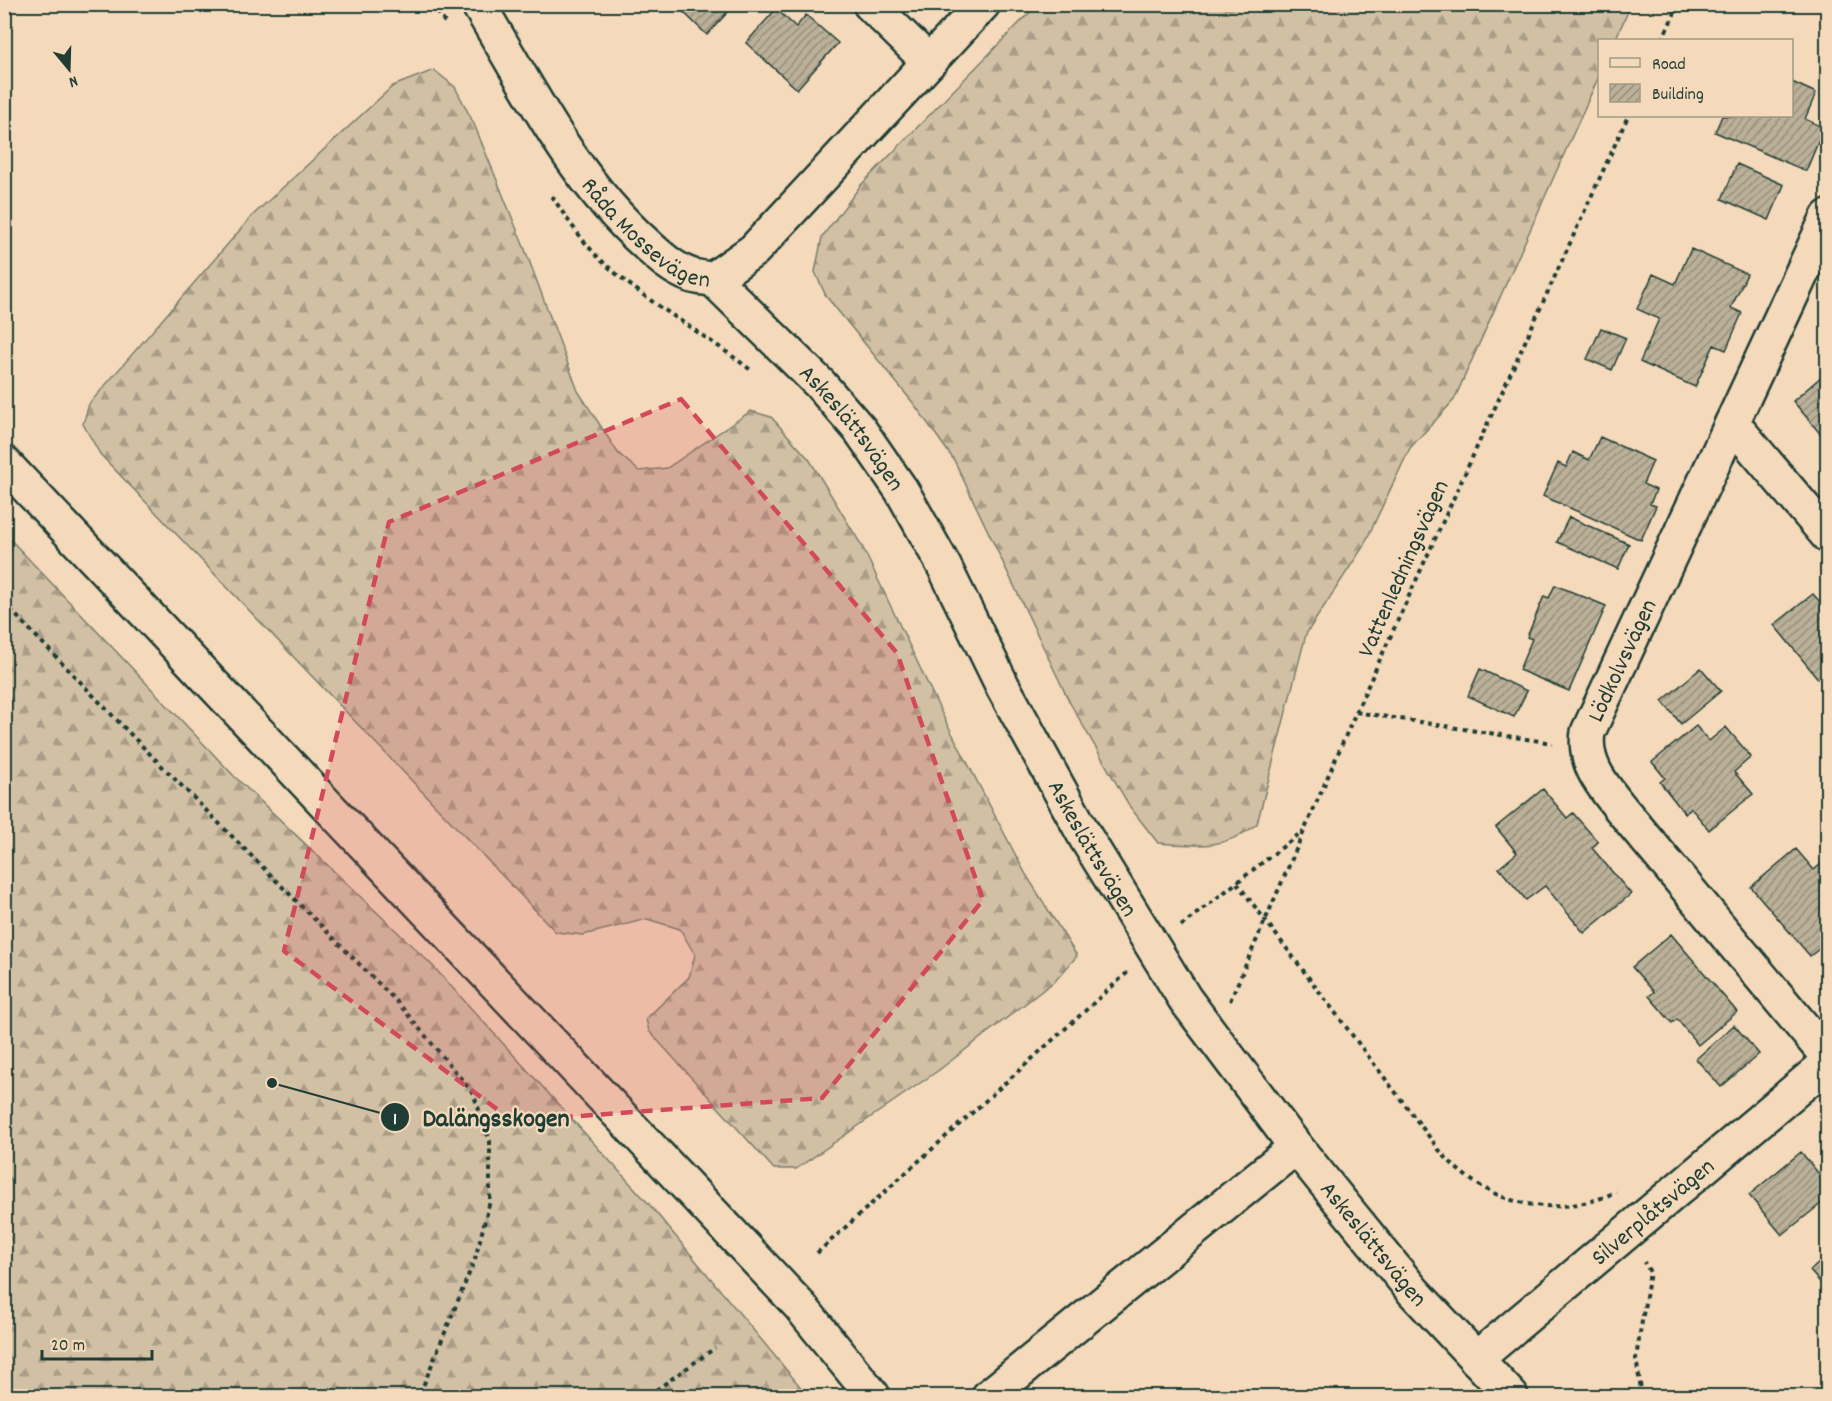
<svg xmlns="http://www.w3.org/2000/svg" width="1832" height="1401" font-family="Dekko,sans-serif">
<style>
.forest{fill:url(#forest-firs);stroke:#787e6c;stroke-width:1.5}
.building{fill:url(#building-hatch);stroke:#1f3d34;stroke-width:1.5}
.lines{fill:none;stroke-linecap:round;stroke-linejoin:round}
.minor-casing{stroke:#1f3d34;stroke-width:38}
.major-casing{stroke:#1f3d34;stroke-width:38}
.path{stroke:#1f3d34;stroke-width:4;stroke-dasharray:4.5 4.5;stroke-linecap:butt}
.minor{stroke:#f4d9bb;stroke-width:33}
.major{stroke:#f4d9bb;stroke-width:33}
.marked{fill:#d1495b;fill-opacity:0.2;stroke:#d1495b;stroke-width:4.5;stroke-dasharray:12 8;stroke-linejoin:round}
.labels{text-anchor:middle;stroke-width:4.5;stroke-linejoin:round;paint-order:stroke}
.street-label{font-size:24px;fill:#1f3d34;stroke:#f4d9bb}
.leader{fill:none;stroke:#1f3d34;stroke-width:2}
.callout-dot{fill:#1f3d34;stroke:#f4d9bb;stroke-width:2}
.mark-label{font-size:18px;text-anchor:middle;font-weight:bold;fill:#fff}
.callout-label{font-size:26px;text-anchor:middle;font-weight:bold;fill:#1f3d34;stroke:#f4d9bb;stroke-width:4.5;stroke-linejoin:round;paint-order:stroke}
</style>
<defs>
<pattern id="forest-firs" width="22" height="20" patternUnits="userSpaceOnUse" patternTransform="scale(1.5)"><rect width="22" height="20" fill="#d2c0a5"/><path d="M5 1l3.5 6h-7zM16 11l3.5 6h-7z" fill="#aa9d87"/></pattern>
<pattern id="building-hatch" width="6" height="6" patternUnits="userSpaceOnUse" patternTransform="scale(1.5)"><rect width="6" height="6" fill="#bbb098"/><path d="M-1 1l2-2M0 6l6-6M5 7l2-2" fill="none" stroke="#97907d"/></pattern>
</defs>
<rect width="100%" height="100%" fill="#f4d9bb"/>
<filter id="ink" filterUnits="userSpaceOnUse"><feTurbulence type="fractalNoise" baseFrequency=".0167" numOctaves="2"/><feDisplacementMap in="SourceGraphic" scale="12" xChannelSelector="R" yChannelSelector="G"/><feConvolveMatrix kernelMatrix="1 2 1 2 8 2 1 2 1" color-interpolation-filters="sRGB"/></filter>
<g filter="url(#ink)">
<path class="forest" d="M1037,5H1631L1615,40H1600L1599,76L1454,400L1410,448L1363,547L1306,634L1257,824C1225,850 1197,846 1158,843L1130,807L1070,703L954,460L914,404L826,296L815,272L822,237L861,185Z
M434,70L455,87L474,124L524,247L578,391L618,453L639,471L667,468L751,411L771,417L809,459L862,546L944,718L1025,873L1077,956L1056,980L939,1070L796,1169H774L649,1031L646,1019L689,977L695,955L680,929L647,919L583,935L556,932L100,454L83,424L89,404L253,215L393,86Z
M5,534L234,776L430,963L648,1203L808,1396H5Z"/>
<path class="building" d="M675,4H735L707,35Z
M776,9L796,27L806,15L838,43L797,89L746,43Z
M1792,82L1816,93L1805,119L1824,128L1806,171L1715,132L1722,116H1792Z
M1737,164L1784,185L1769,220L1722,199Z
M1691,249L1747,274L1731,308L1742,313L1726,350L1714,345L1695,387L1640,362L1659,319L1637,309L1653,274L1675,284Z
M1601,328L1626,338L1612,370L1587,359Z
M1828,371V443L1793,401Z
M1600,437L1653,461L1643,484L1656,490L1650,504L1656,506L1641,540L1543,496L1558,463L1566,467L1573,452L1589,460Z
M1569,517L1629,544L1618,569L1557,542Z
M1555,585L1606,606L1569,691L1519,670L1532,639L1527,637L1544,596L1549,598Z
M1813,594L1828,611V675L1820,681L1774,625Z
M1701,668L1721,691L1681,724L1662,701Z
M1480,669L1527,691L1514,717L1468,696Z
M1696,726L1709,741L1726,727L1751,757L1734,772L1753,794L1709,830L1691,808L1685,814L1660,782L1665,778L1652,762Z
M1543,789L1567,818L1573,813L1598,842L1592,848L1631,894L1584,933L1545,886L1526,900L1499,868L1517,853L1496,827Z
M1796,849L1814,870L1828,858V942L1810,956L1751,887Z
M1671,934L1737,1012L1698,1045L1677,1019L1672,1023L1649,996L1654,992L1632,967Z
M1734,1025L1759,1054L1721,1087L1696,1059Z
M1801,1152L1828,1185V1198L1782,1235L1749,1195Z
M1828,1255V1291L1810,1271Z"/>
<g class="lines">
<g class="minor-casing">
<g id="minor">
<path id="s1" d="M478,4C529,88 572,178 646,244C659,256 673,269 690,275C697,278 706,278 713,279L754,250L983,4"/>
<path d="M870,4L929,62"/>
<path d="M1828,217L1588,732C1583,764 1603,786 1622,810L1828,1057"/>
<path id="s2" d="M713,279L820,384L860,430L902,491L944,566L1003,687L1086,838L1185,999L1296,1147L1413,1291L1511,1396"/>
<path d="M1732,423L1828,536"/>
<path id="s3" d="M1476,1359L1828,1063"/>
<path d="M989,1396L1296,1147"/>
</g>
</g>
<g class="major-casing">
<path id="major" d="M4,463L800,1306L873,1396"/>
</g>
<path class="path" d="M432,4L446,24
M1662,40L1679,4
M552,196C566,218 584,244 603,262C648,304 704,333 752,371
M4,603L141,745L399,1004L473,1093L490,1141V1201L475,1259L419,1396
M1356,712L1552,743
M1237,883L1440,1151C1485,1205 1554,1221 1616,1192
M1181,926L1303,831
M1230,1001L1356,712L1628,116
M817,1253L1128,972
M639,1396L656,1390L715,1348
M1642,1396L1636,1358L1650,1272L1644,1262"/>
<use href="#minor" class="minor"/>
<use href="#major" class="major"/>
</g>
</g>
<path class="marked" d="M681,399L897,653L983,900L822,1098L513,1121L284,951L389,522Z"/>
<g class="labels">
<g class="street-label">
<text dy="8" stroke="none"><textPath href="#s1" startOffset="288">Råda Mossevägen</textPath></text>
<text dy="8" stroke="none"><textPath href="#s2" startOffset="204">Askeslättsvägen</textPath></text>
<text transform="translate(1402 568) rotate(-66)" y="8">Vattenledningsvägen</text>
<text transform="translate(1621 660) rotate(-65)" y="8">Lödkolvsvägen</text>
<text dy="8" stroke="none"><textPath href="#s2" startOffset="690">Askeslättsvägen</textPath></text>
<text dy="8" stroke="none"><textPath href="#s3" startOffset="230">Silverplåtsvägen</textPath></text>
<text dy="8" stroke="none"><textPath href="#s2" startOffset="1176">Askeslättsvägen</textPath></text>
</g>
</g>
<path class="leader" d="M272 1083L395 1117"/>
<g class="callout-dot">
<circle cx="272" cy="1083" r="6"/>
<circle cx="395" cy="1117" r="15"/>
</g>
<g class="mark-label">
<text x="395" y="1124">1</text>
</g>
<g class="callout-label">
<text x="496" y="1126">Dalängsskogen</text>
</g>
<rect width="1832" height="1401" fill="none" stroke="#f4d9bb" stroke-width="24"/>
<rect x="12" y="12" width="1808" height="1377" fill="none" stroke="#1f3d34" stroke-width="2" filter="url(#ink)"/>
<rect x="1598" y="39" width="195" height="78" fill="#f4d9bb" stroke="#9f9b85" stroke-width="1.5"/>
<rect x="1610" y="58" width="30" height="9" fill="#f4d9bb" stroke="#9f9b85" stroke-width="1.5"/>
<text x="1652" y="69" font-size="18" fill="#1f3d34">Road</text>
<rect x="1610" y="84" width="30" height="18" fill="url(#building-hatch)" stroke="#9f9b85" stroke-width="1.5"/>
<text x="1652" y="99" font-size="18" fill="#1f3d34">Building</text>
<g transform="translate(69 69) rotate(161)" stroke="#f4d9bb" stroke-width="4.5" paint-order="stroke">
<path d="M0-4.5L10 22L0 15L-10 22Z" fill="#1f3d34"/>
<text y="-9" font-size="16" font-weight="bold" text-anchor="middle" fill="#1f3d34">N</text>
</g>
<path d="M42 1350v9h110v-9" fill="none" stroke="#1f3d34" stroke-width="3"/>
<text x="51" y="1350" font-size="18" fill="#1f3d34" stroke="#f4d9bb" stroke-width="4.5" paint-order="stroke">20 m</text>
</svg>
